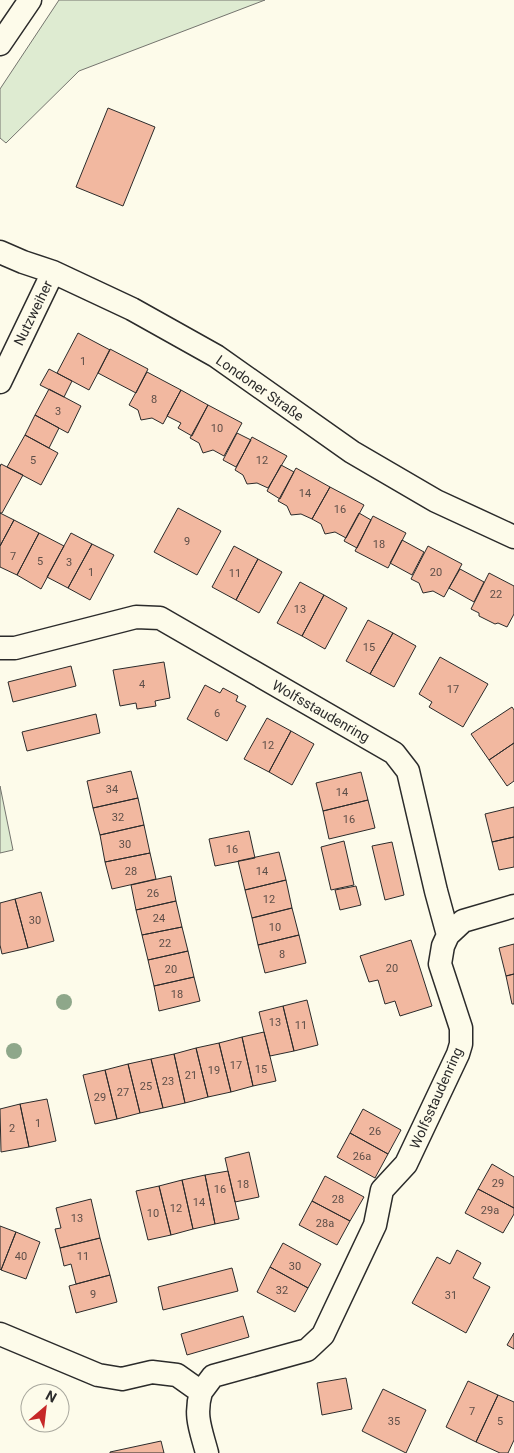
<svg xmlns="http://www.w3.org/2000/svg" width="514" height="1453" font-family="Roboto,sans-serif">
<style>
.green{fill:#deebd1;stroke:#74746e}
.building{fill:#f2b8a0;stroke:#2b2b2b}
.lines{fill:none;stroke-linecap:round;stroke-linejoin:round}
.minor-casing{stroke:#2b2b2b;stroke-width:25}
.minor{stroke:#fdfbea;stroke-width:22}
.tree{fill:#8ea78a}
.labels{text-anchor:middle;stroke-width:4;stroke-linejoin:round;paint-order:stroke}
.number-label{font-size:11px;fill:#5d4e48}
.street-label{font-size:14px;fill:#2b2b2b;stroke:#fdfbea}
</style>
<rect width="100%" height="100%" fill="#fdfbea"/>
<path class="green" d="M59,0H265L79,71L6,143L0,138V89Z
M0,786L13,850L0,853Z"/>
<path class="building" d="M108,108L155,127L123,206L76,187Z
M78,333L110,350L89,390L57,373Z
M110,349L148,369L136,393L98,373Z
M49,369L72,381L64,397L40,385Z
M147,372L181,390L163,424L152,418L141,420L138,410L129,405Z
M49,389L81,406L68,433L35,415Z
M181,390L208,405L192,436L178,428L181,423L167,416Z
M208,405L242,423L224,456L213,450L203,453L199,443L190,438Z
M35,415L59,428L49,448L25,435Z
M237,433L251,440L236,467L223,460Z
M25,435L58,453L41,485L7,467Z
M252,437L287,456L268,488L257,483L247,484L243,475L235,470Z
M1,464L23,475L2,513H0V467Z
M281,465L294,472L280,499L267,491Z
M296,468L330,487L312,519L301,514L291,515L287,506L278,501Z
M330,487L364,505L346,538L335,532L325,534L321,524L312,519Z
M178,508L221,531L197,575L154,552Z
M0,513L14,520L0,546Z
M359,513L371,520L357,548L344,541Z
M373,516L406,533L388,568L355,551Z
M14,520L39,533L17,575L0,567V546Z
M39,533L64,546L41,589L17,575Z
M71,533L92,544L68,588L47,577Z
M402,540L424,552L412,575L390,563Z
M92,544L114,555L90,600L68,588Z
M234,546L258,559L236,600L212,587Z
M428,546L462,564L444,597L433,591L423,593L419,583L411,579Z
M258,559L282,572L259,613L236,600Z
M460,569L484,582L474,602L449,588Z
M489,573L514,586V614L507,627L498,623L495,624L479,616V613L471,609Z
M300,582L324,595L302,636L277,623Z
M324,595L347,608L325,649L302,636Z
M368,620L393,633L370,674L346,661Z
M393,633L416,646L394,687L370,674Z
M440,657L488,684L463,727L429,707L432,702L419,694Z
M164,662L170,698L155,701L156,706L137,709L136,703L120,706L113,670Z
M71,666L76,686L13,702L8,682Z
M205,685L220,693L223,688L238,696L236,701L246,706L227,741L187,719Z
M512,707L514,710V743L489,760L471,734Z
M96,714L100,733L27,751L22,732Z
M267,718L291,731L269,772L244,759Z
M291,731L314,744L292,785L269,772Z
M514,743V781L507,786L489,760Z
M131,771L138,798L93,808L87,781Z
M361,772L368,800L323,811L316,783Z
M138,798L144,825L100,835L93,808Z
M368,800L375,828L329,839L323,811Z
M514,807V837L492,842L485,814Z
M144,825L150,853L105,862L100,835Z
M249,831L255,858L215,866L209,839Z
M514,837V867L499,870L492,842Z
M344,841L354,885L331,890L321,847Z
M392,842L404,895L385,900L372,846Z
M279,852L286,880L245,890L238,861Z
M150,853L156,879L112,889L105,862Z
M171,876L176,901L136,910L131,885Z
M286,880L292,908L252,918L245,890Z
M356,886L361,905L340,910L335,890Z
M41,892L54,941L28,948L15,899Z
M15,899L28,948L2,954L0,945V903Z
M176,901L182,927L142,935L136,910Z
M292,908L299,935L258,945L252,918Z
M182,927L188,951L148,960L142,935Z
M299,935L306,963L265,973L258,945Z
M411,940L432,1006L400,1016L395,1001L385,1004L378,980L369,982L360,956Z
M514,944V974L506,976L499,948Z
M188,951L194,977L154,986L148,960Z
M514,974V1004H512L506,976Z
M194,977L200,1001L159,1011L154,986Z
M307,1000L318,1045L294,1051L283,1006Z
M283,1006L294,1051L270,1056L259,1012Z
M264,1032L276,1081L253,1086L242,1037Z
M242,1037L253,1086L231,1092L219,1043Z
M219,1043L231,1092L208,1097L196,1048Z
M196,1048L208,1097L185,1103L174,1054Z
M174,1054L185,1103L163,1108L151,1059Z
M151,1059L163,1108L140,1113L128,1064Z
M128,1064L140,1113L117,1119L105,1070Z
M105,1070L117,1119L95,1124L83,1075Z
M47,1099L56,1141L29,1147L20,1104Z
M20,1104L29,1147L1,1152L0,1109Z
M363,1109L401,1130L388,1154L350,1133Z
M350,1133L388,1154L375,1178L337,1157Z
M249,1152L259,1197L235,1202L225,1158Z
M492,1164L514,1177V1208L478,1189Z
M228,1171L239,1219L215,1224L205,1175Z
M205,1175L215,1224L193,1229L182,1180Z
M325,1176L364,1197L350,1221L312,1201Z
M182,1180L193,1229L171,1235L159,1186Z
M159,1186L171,1235L148,1240L136,1191Z
M478,1189L514,1208V1214L503,1233L465,1213Z
M91,1199L100,1238L60,1248L55,1229L61,1228L56,1208Z
M312,1201L350,1221L337,1245L299,1225Z
M0,1226L16,1232L1,1270L0,1269Z
M16,1232L40,1242L26,1279L1,1270Z
M100,1238L110,1275L76,1284L71,1264L64,1266L60,1248Z
M283,1243L321,1264L308,1288L270,1267Z
M457,1250L481,1263L473,1278L490,1287L466,1333L412,1303L437,1257L450,1264Z
M270,1267L308,1288L295,1312L257,1292Z
M232,1268L238,1291L163,1310L158,1287Z
M110,1275L117,1302L76,1313L69,1286Z
M243,1316L249,1337L187,1355L181,1334Z
M514,1333V1349L507,1345Z
M346,1378L352,1409L322,1415L317,1383Z
M468,1381L498,1395L476,1442L446,1427Z
M383,1389L426,1410L406,1453L362,1431Z
M498,1395L514,1402V1440L508,1453H500L476,1442Z
M161,1441L164,1453H110V1452Z"/>
<g class="lines">
<g class="minor-casing">
<path id="minor" d="M0,44L30,0
M0,252L23,262L53,272L132,309L216,356L352,452L436,501L514,537
M0,382L53,272
M0,648H15L136,617L160,618L394,753L408,771L436,891L448,935L443,946L440,964L461,1028V1044L458,1054L406,1164L382,1190L375,1225L323,1335L307,1350L213,1376L201,1392L177,1375L152,1372L122,1379L98,1375L0,1334
M448,935L463,921L514,906
M201,1392C194,1416 201,1430 207,1453"/>
</g>
<use href="#minor" class="minor"/>
</g>
<g class="tree">
<circle cx="64" cy="1002" r="8"/>
<circle cx="14" cy="1051" r="8"/>
</g>
<g class="labels">
<g class="number-label">
<text x="83" y="365">1</text>
<text x="154" y="403">8</text>
<text x="58" y="415">3</text>
<text x="217" y="432">10</text>
<text x="33" y="464">5</text>
<text x="262" y="464">12</text>
<text x="305" y="497">14</text>
<text x="340" y="513">16</text>
<text x="187" y="545">9</text>
<text x="379" y="548">18</text>
<text x="13" y="560">7</text>
<text x="40" y="565">5</text>
<text x="69" y="566">3</text>
<text x="91" y="576">1</text>
<text x="436" y="576">20</text>
<text x="235" y="577">11</text>
<text x="496" y="598">22</text>
<text x="300" y="613">13</text>
<text x="369" y="651">15</text>
<text x="142" y="688">4</text>
<text x="453" y="693">17</text>
<text x="217" y="717">6</text>
<text x="268" y="749">12</text>
<text x="112" y="793">34</text>
<text x="342" y="796">14</text>
<text x="118" y="821">32</text>
<text x="349" y="823">16</text>
<text x="125" y="848">30</text>
<text x="232" y="853">16</text>
<text x="131" y="875">28</text>
<text x="262" y="875">14</text>
<text x="153" y="897">26</text>
<text x="269" y="903">12</text>
<text x="159" y="922">24</text>
<text x="35" y="924">30</text>
<text x="275" y="931">10</text>
<text x="165" y="947">22</text>
<text x="282" y="958">8</text>
<text x="392" y="972">20</text>
<text x="171" y="973">20</text>
<text x="177" y="998">18</text>
<text x="275" y="1026">13</text>
<text x="301" y="1029">11</text>
<text x="236" y="1069">17</text>
<text x="261" y="1073">15</text>
<text x="214" y="1074">19</text>
<text x="191" y="1079">21</text>
<text x="168" y="1085">23</text>
<text x="146" y="1090">25</text>
<text x="123" y="1096">27</text>
<text x="100" y="1101">29</text>
<text x="38" y="1127">1</text>
<text x="12" y="1132">2</text>
<text x="375" y="1135">26</text>
<text x="362" y="1160">26a</text>
<text x="498" y="1187">29</text>
<text x="243" y="1188">18</text>
<text x="220" y="1193">16</text>
<text x="338" y="1203">28</text>
<text x="199" y="1206">14</text>
<text x="176" y="1212">12</text>
<text x="490" y="1214">29a</text>
<text x="153" y="1217">10</text>
<text x="77" y="1222">13</text>
<text x="325" y="1227">28a</text>
<text x="21" y="1260">40</text>
<text x="83" y="1260">11</text>
<text x="295" y="1270">30</text>
<text x="282" y="1294">32</text>
<text x="93" y="1298">9</text>
<text x="451" y="1299">31</text>
<text x="472" y="1415">7</text>
<text x="394" y="1425">35</text>
<text x="500" y="1425">5</text>
</g>
<g class="street-label">
<text transform="translate(33 313) rotate(-64)" y="5">Nutzweiher</text>
<text transform="translate(260 388) rotate(35)" y="5">Londoner Straße</text>
<text transform="translate(321 711) rotate(30)" y="5">Wolfsstaudenring</text>
<text transform="translate(436 1098) rotate(-66)" y="5">Wolfsstaudenring</text>
</g>
</g>
<g transform="translate(45 1408) rotate(28)"><circle r="24" fill="#fdfbea" stroke="#a9a89e"/>
<path d="M0-4L9 19L0 12L-9 19Z" fill="#c62828"/>
<text y="-8" font-size="14" font-weight="bold" text-anchor="middle" fill="#2b2b2b">N</text>
</g>
</svg>
